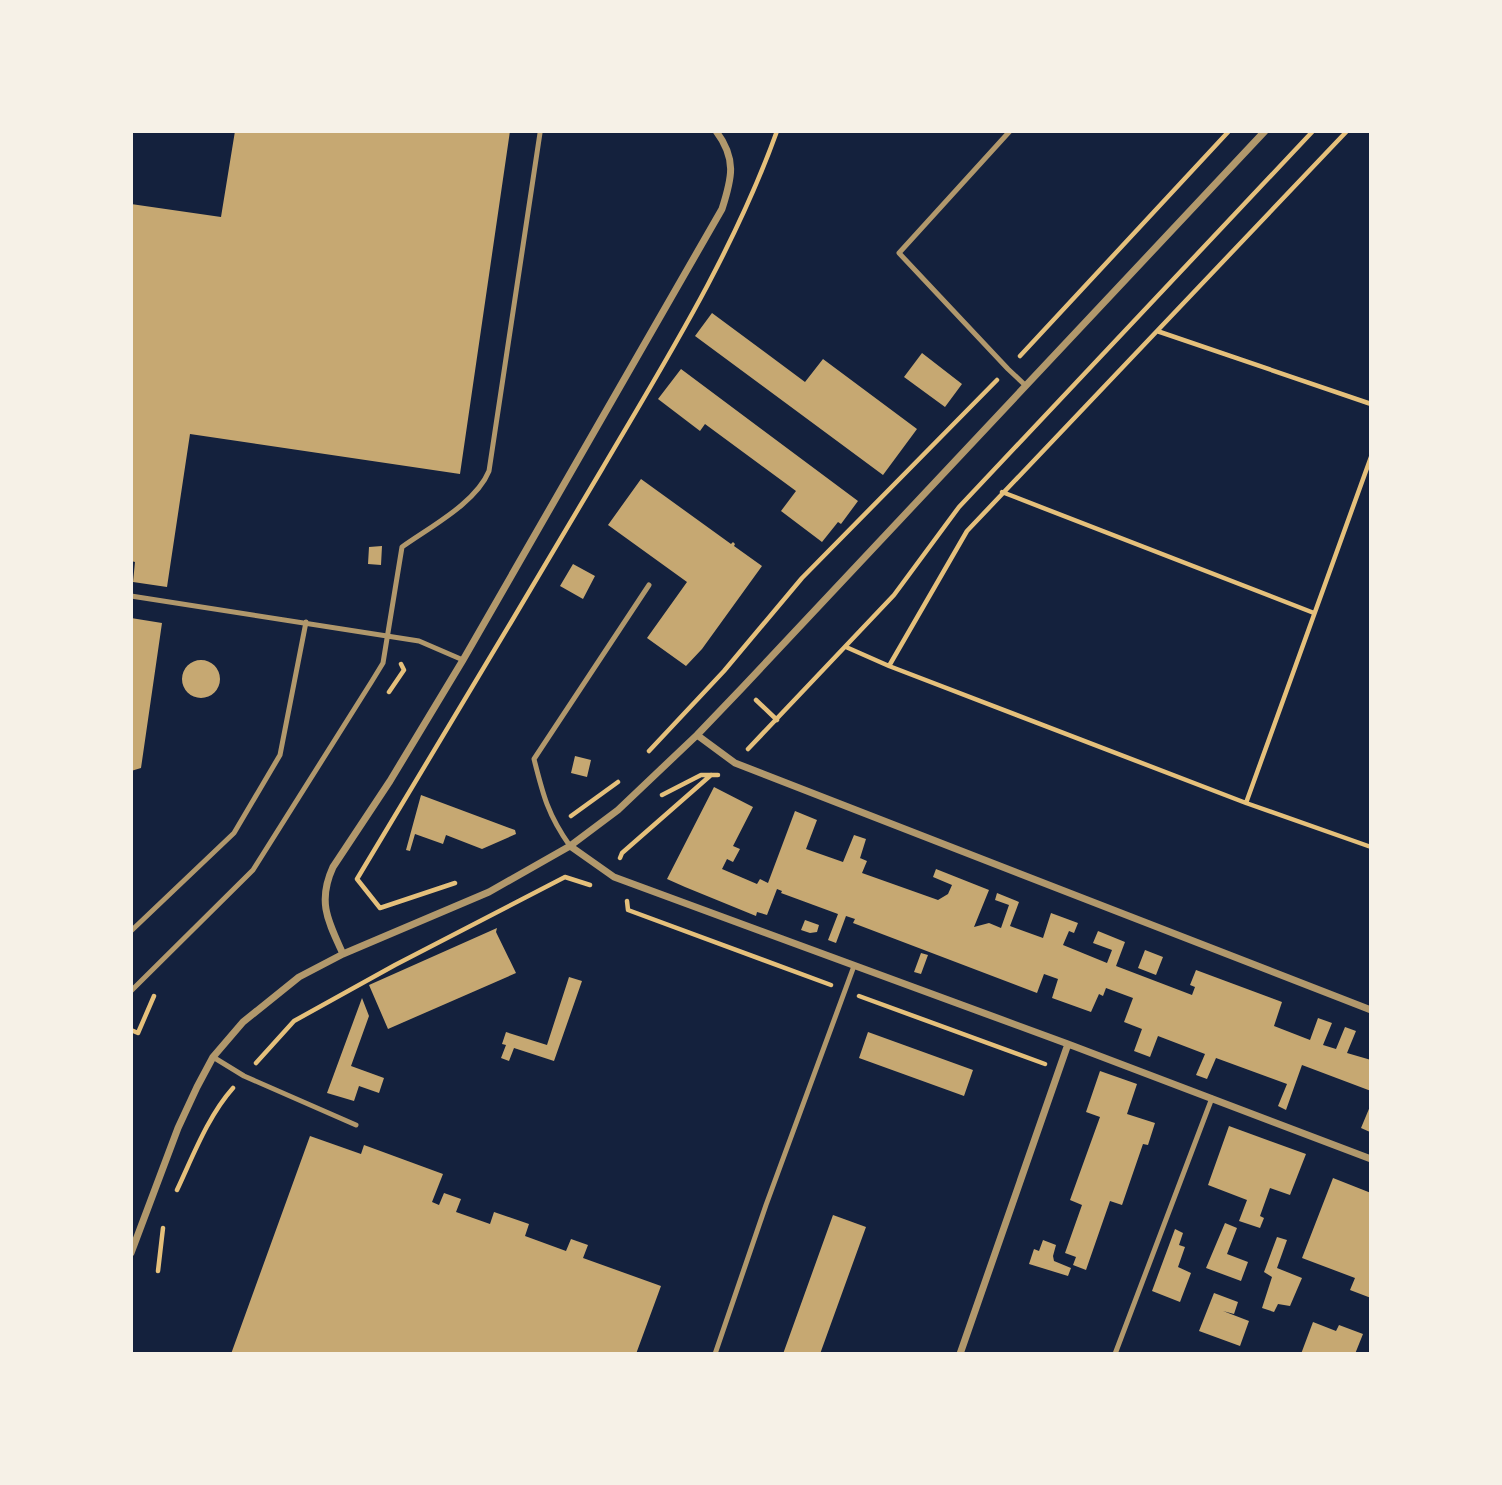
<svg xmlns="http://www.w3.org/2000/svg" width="1502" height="1485" font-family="Roboto,sans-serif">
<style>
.building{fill:#c6a872}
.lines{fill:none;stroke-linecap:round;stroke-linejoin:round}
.path{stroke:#e5c07b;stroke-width:4.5}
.service{stroke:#b1986c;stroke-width:5}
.minor{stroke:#b1986c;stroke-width:7}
</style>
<rect width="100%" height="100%" fill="#14213d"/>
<path class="building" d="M235,131H510L460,474L190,434L167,587L133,582L135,562L131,561V204L221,217Z
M712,313L805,382L823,359L917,429L883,475L695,336Z
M922,353L962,384L945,407L904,377Z
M681,369L858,501L841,524L838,522L822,542L781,511L796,491L705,424L700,431L658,399Z
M641,479L731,544L733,542L735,544L734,546L762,566L702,649L686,666L647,638L687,582L608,525Z
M382,546L381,565L368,564L369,547Z
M573,564L595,576L583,599L560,586Z
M131,618L162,623L141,768L131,771Z
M182 679a19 19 0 1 1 38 0a19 19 0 1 1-38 0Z
M575,756L591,760L587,777L571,773Z
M714,787L753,807L733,846L740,849L733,862L727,859L722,869L757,884L760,879L768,883L795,811L817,820L806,849L843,862L854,835L866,839L856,871L860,858L867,861L862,873L938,900L948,894L952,885L933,877L936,869L989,890L974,927L989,923L1001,928L1009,905L995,900L997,893L1019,902L1010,926L1043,938L1051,913L1078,923L1074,933L1069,931L1063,945L1107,963L1112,950L1093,943L1098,931L1125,942L1116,966L1192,995L1195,987L1190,985L1196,970L1282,1002L1274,1026L1310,1040L1318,1018L1332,1023L1323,1045L1336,1049L1345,1027L1356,1031L1347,1053L1371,1060V1091L1302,1065L1286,1110L1278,1106L1287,1084L1216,1058L1207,1079L1196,1075L1205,1054L1158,1036L1150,1057L1134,1051L1142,1029L1124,1022L1133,998L1106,988L1103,996L1099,994L1091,1012L1052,998L1058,979L1044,974L1037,993L853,923L855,919L846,916L836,943L828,940L838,914L781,893L782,891L777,889L767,915L757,912L756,916L685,887L667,879Z
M421,795L515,830L516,834L482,849L446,835L443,844L415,834L410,851L406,850Z
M805,920L819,925L817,932L810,933L801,930Z
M497,928L496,932L516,973L388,1029L369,985Z
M1145,950L1163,957L1156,975L1138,968Z
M921,953L928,955L921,974L914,972Z
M569,977L582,981L554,1061L514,1048L509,1061L501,1058L506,1045L502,1044L506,1032L547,1045Z
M362,998L369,1016L351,1066L384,1078L379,1093L359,1086L354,1101L327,1093Z
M868,1032L973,1070L964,1096L859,1058Z
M1100,1071L1137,1084L1127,1114L1155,1123L1148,1145L1143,1144L1122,1205L1110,1201L1086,1270L1073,1265L1076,1257L1065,1253L1082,1205L1070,1200L1100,1117L1086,1112Z
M1371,1104V1128L1370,1132L1361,1128Z
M1229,1126L1306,1154L1290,1195L1270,1188L1260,1216L1264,1218L1260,1228L1239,1221L1247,1200L1208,1185Z
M310,1136L361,1154L364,1145L443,1174L432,1202L439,1205L444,1193L461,1199L456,1212L490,1224L494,1212L529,1224L525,1236L566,1251L571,1239L588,1245L583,1258L661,1286L636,1354H231Z
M1333,1178L1371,1193V1298L1350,1290L1355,1278L1302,1258Z
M833,1215L866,1227L820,1354H783Z
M1225,1223L1237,1228L1227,1254L1248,1262L1241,1281L1206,1268Z
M1175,1229L1183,1233L1179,1245L1185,1247L1178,1267L1191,1273L1180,1302L1152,1291Z
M1277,1237L1287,1240L1277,1268L1302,1278L1290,1306L1278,1304L1274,1312L1262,1308L1272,1277L1264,1272Z
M1043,1240L1056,1245L1053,1256L1054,1261L1071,1268L1068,1276L1029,1264L1034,1249L1039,1251Z
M1214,1293L1238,1302L1234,1314L1223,1311L1249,1321L1240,1346L1199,1331Z
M1313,1322L1336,1331L1339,1325L1363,1334L1355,1354H1301Z"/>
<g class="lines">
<path class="path" d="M1347,131L967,531L889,666L1246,803L1371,847
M1157,331L1371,404
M1020,356L1229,131
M1002,492L1314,613
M846,647L889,666
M389,692L404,670L401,664
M756,700L777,720
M748,749L894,595L959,507L1313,131
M649,751L724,671L802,578L997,380
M662,795L701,775H718
M1246,803L1371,457
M571,816L618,782
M620,858L622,853L711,775
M455,883L380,908L357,879C439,743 521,606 602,469C666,360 734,251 777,131
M627,901L628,910L831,985
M859,996L1045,1064
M131,1030L138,1033L154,996
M256,1063L294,1021L395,965L565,877L590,885
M177,1190C193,1156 208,1116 233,1088
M158,1271L163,1228"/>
<path class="service" d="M1010,131L899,253L1008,369L1025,385
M131,596L419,641L463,660
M570,846C548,815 543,795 534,759L649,585
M131,931L234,833L280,755L306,622
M131,991L253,870L372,681L383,663L402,547C430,527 476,503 489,471L540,133
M213,1057L244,1076L356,1125
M715,1354L766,1205L854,966
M1115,1354L1212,1098"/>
<path class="minor" d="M697,735L735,763L1371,1010
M570,846L614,877L1068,1044L1371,1159
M343,954C328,921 317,902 333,867L390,781L463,660L722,209C732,178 737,159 716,131
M131,1253L178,1128L197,1087L213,1057L243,1022L299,977L343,954L489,892L570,846L618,810L697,735L742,688L1265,131
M960,1354L1068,1044"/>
</g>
<rect width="1502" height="1485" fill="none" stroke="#f6f1e7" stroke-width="266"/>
</svg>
